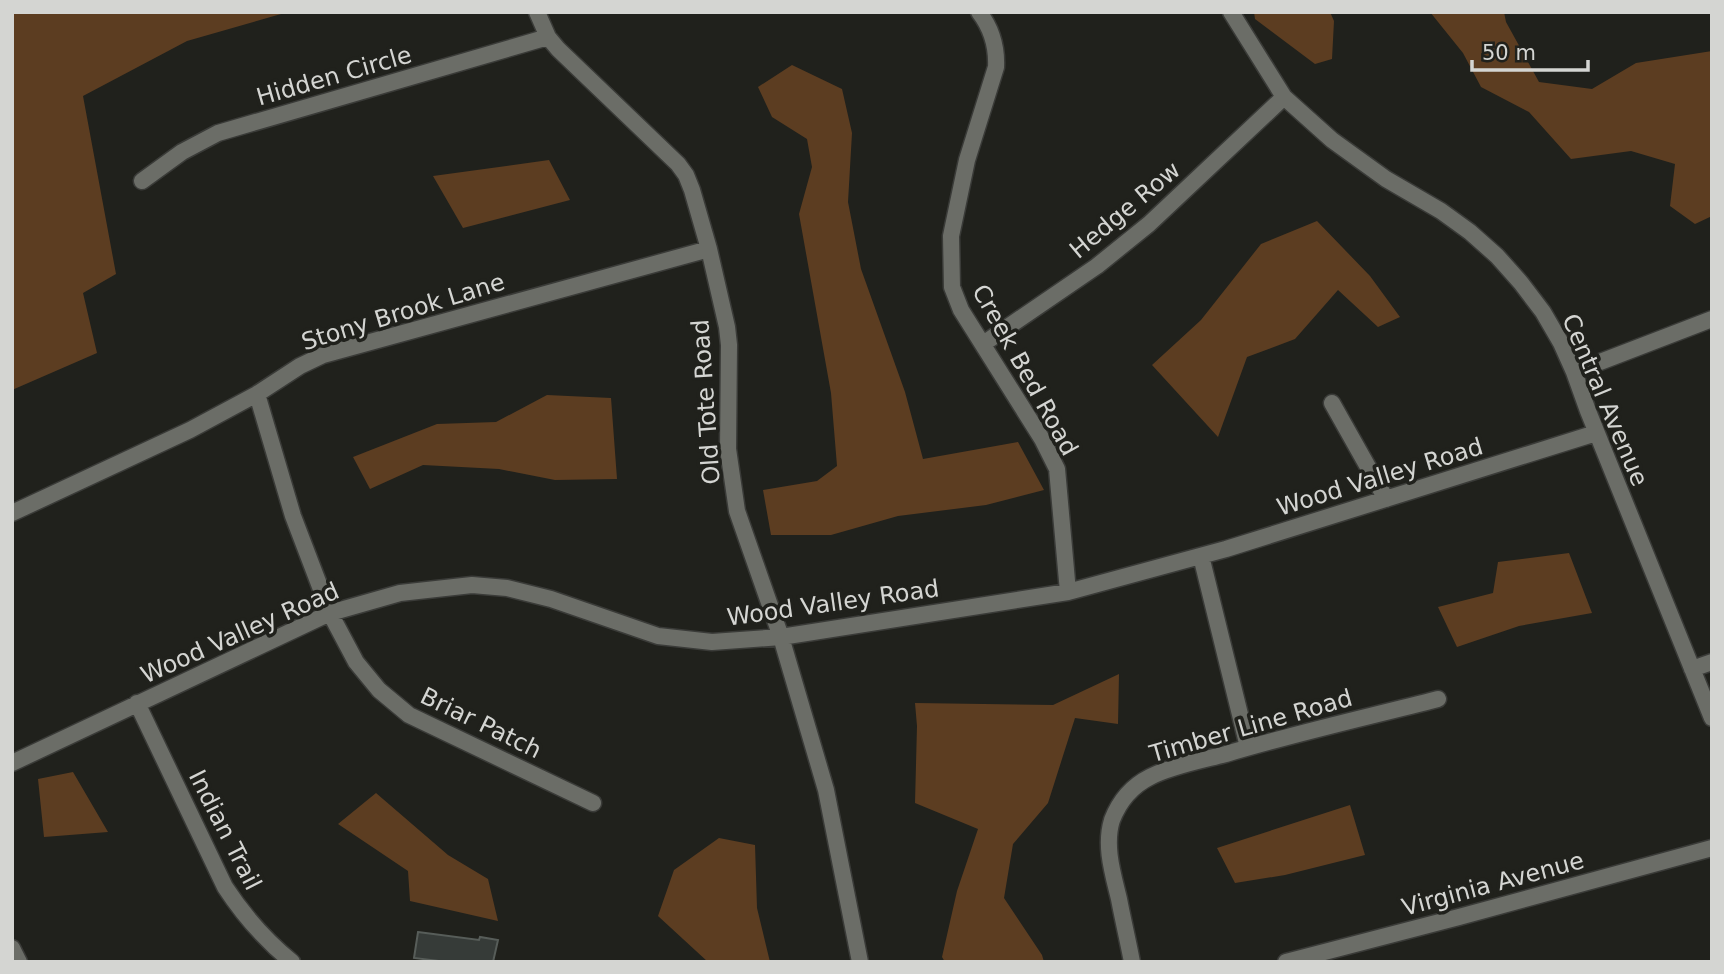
<svg xmlns="http://www.w3.org/2000/svg" width="1724" height="974" font-family="'DejaVu Sans',sans-serif">
<style>
.green{fill:#5c3d21}
.building{fill:#363b38;stroke:#575d59;stroke-width:2}
.lines{fill:none;stroke-linecap:round;stroke-linejoin:round}
.street-casing{stroke:#3a3b38;stroke-width:19}
.street{stroke:#6b6d67;stroke-width:16}
.labels{text-anchor:middle;stroke-width:7;stroke-linejoin:round;paint-order:stroke}
.street-label{font-size:24px;fill:#d4d5d2;stroke:#20211c}
</style>
<rect width="100%" height="100%" fill="#20211c"/>
<path class="green" d="M12,12H288L187,41L83,96L116,274L83,293L97,353L12,390Z
M1254,12H1330L1334,21L1332,59L1315,64L1255,19Z
M1430,12H1504L1506,22L1539,82L1592,89L1636,63L1712,51V216L1695,224L1670,206L1675,164L1631,151L1571,159L1529,112L1481,87L1463,53Z
M792,65L842,89L852,133L848,202L861,269L905,392L923,459L1018,442L1044,490L986,505L898,516L831,535H771L763,490L817,481L837,466L831,393L799,214L812,167L807,139L772,117L758,87Z
M549,160L570,200L463,228L433,176Z
M1317,221L1370,276L1400,317L1378,327L1338,290L1295,339L1247,357L1218,437L1152,365L1201,320L1261,244Z
M547,395L611,398L617,479L555,480L499,469L423,465L370,489L353,457L437,424L496,422Z
M1569,553L1592,613L1519,626L1457,647L1438,607L1493,593L1498,562Z
M1119,674L1118,724L1075,718L1048,803L1013,844L1004,898L1042,955L1044,962H945L942,957L957,891L978,829L915,803L917,726L915,703L1053,705Z
M73,772L108,832L44,837L38,779Z
M376,793L448,855L488,879L498,921L410,901L408,871L338,824Z
M1350,805L1365,855L1285,875L1235,883L1217,848Z
M719,838L755,845L757,908L770,962H708L658,916L674,870Z"/>
<path class="building" d="M418,932L479,940L480,937L498,940L493,962H447L414,958Z"/>
<g class="lines">
<g class="street-casing">
<path id="street" d="M537,12L548,37L558,49L678,164L686,175L692,190L709,249L727,327L729,345L728,449L737,511L781,637L826,790L860,962
M979,12C992,29 997,46 996,67L967,160L951,236L952,287L961,310L1042,439L1057,469L1068,592
M1231,12L1284,97L1332,140L1386,179L1441,211L1470,232L1497,256L1521,283L1543,312L1561,343L1574,372L1588,411L1712,718
M142,181L182,152L218,133L548,37
M983,344L1097,266L1149,224L1284,97
M1574,372L1712,319
M257,394L293,516L330,613L356,662L379,690L409,715L593,803
M1332,403L1386,499
M12,513L190,430L257,394L300,366L323,355L709,249
M1201,556L1248,747
M1692,669L1712,662
M137,703L225,887C244,916 265,940 292,962
M12,763L330,613L400,593L472,585L507,588L551,599L658,636L712,642L781,637L1068,592L1226,549L1596,433
M12,948L19,962
M1132,962C1128,941 1123,920 1119,899C1113,874 1104,846 1112,820C1119,802 1132,786 1150,777C1171,766 1203,760 1226,754C1296,733 1368,717 1438,699
M1286,962L1459,917L1712,848"/>
</g>
<use href="#street" class="street"/>
</g>
<g class="labels">
<g class="street-label">
<text transform="translate(334 76) rotate(-16)" y="8">Hidden Circle</text>
<text transform="translate(1125 210) rotate(-40)" y="8">Hedge Row</text>
<text transform="translate(403 312) rotate(-17)" y="8">Stony Brook Lane</text>
<text transform="translate(1025 370) rotate(61)" y="8">Creek Bed Road</text>
<text transform="translate(1605 400) rotate(67)" y="8">Central Avenue</text>
<text transform="translate(706 402) rotate(-94)" y="8">Old Tote Road</text>
<text transform="translate(1380 477) rotate(-17)" y="8">Wood Valley Road</text>
<text transform="translate(833 603) rotate(-8)" y="8">Wood Valley Road</text>
<text transform="translate(240 633) rotate(-24)" y="8">Wood Valley Road</text>
<text transform="translate(481 723) rotate(26)" y="8">Briar Patch</text>
<text transform="translate(1251 726) rotate(-16)" y="8">Timber Line Road</text>
<text transform="translate(225 830) rotate(63)" y="8">Indian Trail</text>
<text transform="translate(1493 884) rotate(-15)" y="8">Virginia Avenue</text>
</g>
</g>
<rect width="1724" height="974" fill="none" stroke="#d4d5d2" stroke-width="28"/>
<path d="M1472 60v10h116v-10" fill="none" stroke="#d4d5d2" stroke-width="3.5"/>
<text x="1482" y="60" font-size="21" fill="#d4d5d2" stroke="#20211c" stroke-width="5" paint-order="stroke">50 m</text>
</svg>
